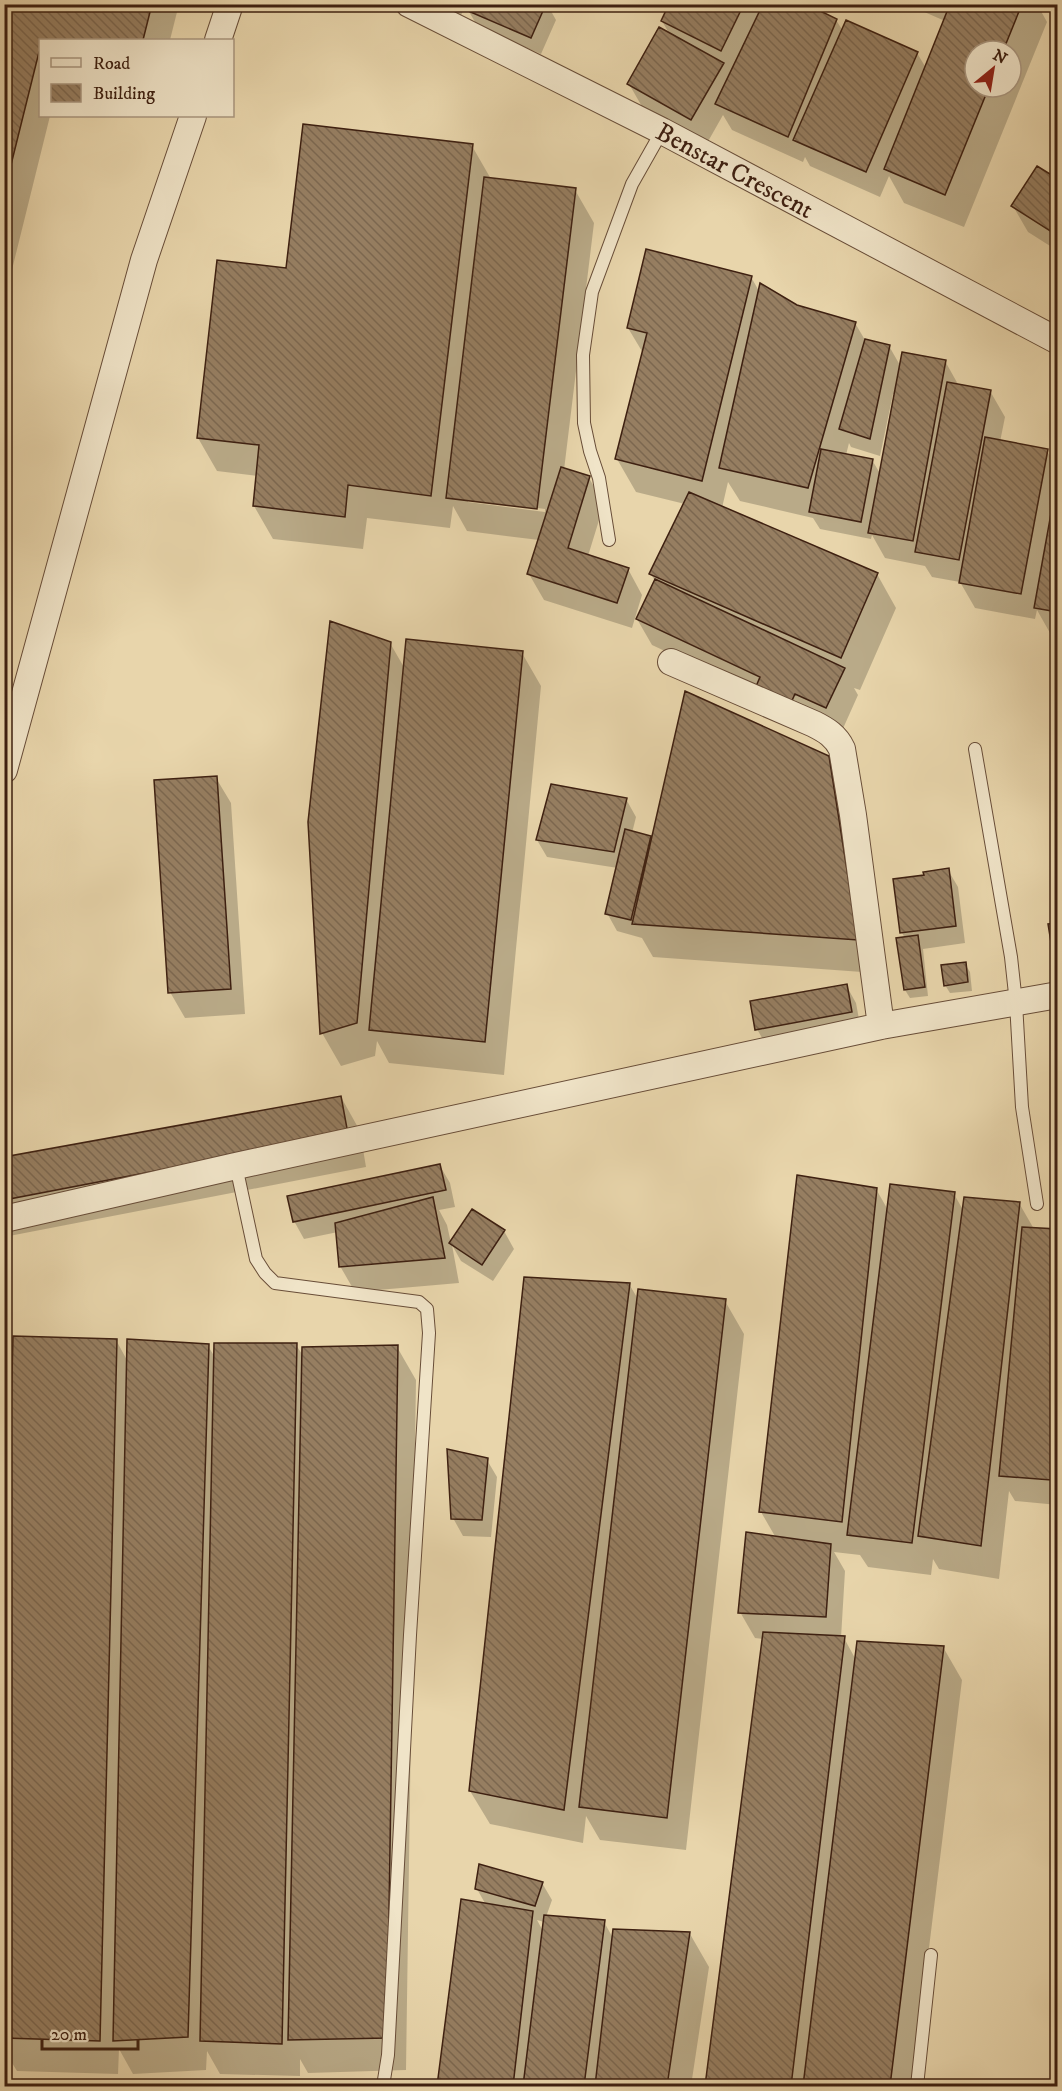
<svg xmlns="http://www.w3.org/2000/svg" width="1062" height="2091" font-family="'IM FELL DW Pica',serif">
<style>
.shadow{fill:#0003;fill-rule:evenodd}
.building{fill:url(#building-back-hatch);stroke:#3e2011;stroke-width:1.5}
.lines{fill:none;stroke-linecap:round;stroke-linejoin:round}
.service-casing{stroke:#684d38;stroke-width:14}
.minor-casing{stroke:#684d38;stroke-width:28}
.service{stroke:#f0e4c8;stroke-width:12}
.minor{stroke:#f0e4c8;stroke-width:26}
.labels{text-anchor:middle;stroke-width:4.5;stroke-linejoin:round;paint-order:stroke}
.street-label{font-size:26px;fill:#3e2011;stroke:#f0e4c8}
</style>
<defs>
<pattern id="building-back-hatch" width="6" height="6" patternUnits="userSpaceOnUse" patternTransform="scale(1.5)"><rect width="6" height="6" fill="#967e61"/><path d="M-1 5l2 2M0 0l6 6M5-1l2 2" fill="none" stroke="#7c674f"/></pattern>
</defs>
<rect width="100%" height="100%" fill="#e8d5ab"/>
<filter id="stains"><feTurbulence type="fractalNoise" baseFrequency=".00333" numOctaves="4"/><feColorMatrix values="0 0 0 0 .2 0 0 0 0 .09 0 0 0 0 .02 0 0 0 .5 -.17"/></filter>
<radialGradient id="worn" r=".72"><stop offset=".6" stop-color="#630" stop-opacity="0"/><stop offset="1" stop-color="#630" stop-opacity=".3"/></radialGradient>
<path class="shadow" d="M4,4H179L170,40H40V116H50L4,302Z
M422,4H466L458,22Z
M470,4H547L556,20L541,54L478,27L468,10Z
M670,4H803L836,20L843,31L917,53L926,68L945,21L906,4H1037L1047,22L964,227L904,203L889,176L880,197L810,166L805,157L803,162L732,130L723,115L706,145L644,110L629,84L670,35L662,21ZM975,51H1011V87H975Z
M472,146L491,179L575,190L594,223L564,470L589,478L604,504L588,556L628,569L642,595L632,628L544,600L529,574L539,540L467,531L453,506L450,528L367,518L363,549L273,539L254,506L258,476L217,471L198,438L287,270ZM468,499L545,509V512L468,502Z
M1058,181V251L1028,232L1013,206Z
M751,277L759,291L797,306L855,323L865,340L889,346L901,367L945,361L959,386L990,391L1005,417L1000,442L1047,451L1058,469V635L1050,633L1037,610L1035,619L975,608L960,582L932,577L925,566L885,558L872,535L871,539L820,529L813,518L740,501L728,482L722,508L877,574L896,608L860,690L854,688L858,695L841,733L652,645L637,619L655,581L651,574L685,504L636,492L617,459L643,353L628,328ZM893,394H896L881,475L872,460L846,455L849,443L851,447L880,456Z
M390,643L405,669L522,653L541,686L504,1075L389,1063L377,1041L375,1056L341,1066L322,1033Z
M828,757L847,791L876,973L653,957L642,938L617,931L607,913L618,868L547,857L537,840L626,799L636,817L632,833L650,837L653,841Z
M216,778L231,803L245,1014L185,1018L170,992Z
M948,870L958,887L965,943L923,949L928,996L910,998L905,990V938L902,933L926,876Z
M965,964L970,972L972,991L950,993L945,985Z
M846,985L856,1003L861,1030L767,1047L757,1029Z
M341,1097L360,1131L366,1167L4,1237V1158Z
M440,1166L450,1183L455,1207L439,1210L447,1225L451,1243L504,1231L514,1249L493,1281L461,1261L452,1245L459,1283L355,1292L340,1266L338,1232L304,1239L294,1221Z
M876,1189L888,1210L954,1194L963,1210L1019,1203L1034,1229L1058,1231V1505L1015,1501L1009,1491L999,1579L939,1569L933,1559L931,1575L868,1567L860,1555L834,1552L845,1571L841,1638H844L856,1660L943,1647L962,1680L912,2086H706L763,1639L755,1638L740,1612L776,1538L761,1512Z
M629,1284L638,1299L725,1301L744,1334L686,1850L600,1840L586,1816L583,1843L490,1824L470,1791Z
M116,1340L128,1362L208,1346L216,1359L296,1345L304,1357L397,1347L416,1380L406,2070L308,2073L300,2059V2076L220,2074L207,2051L206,2070L133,2074L119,2049L118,2074L17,2071L4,2050V1747Z
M487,1460L497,1477L491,1537L463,1536L453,1518Z
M542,1883L552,1900L546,1917L604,1922L613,1938L690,1934L709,1967L691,2086H438L462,1901L486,1905L477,1889ZM537,1920L544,1922L543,1931Z"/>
<path class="building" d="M4,4H152L143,40H40V52H39L4,193Z
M468,4H546L531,38L466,10Z
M669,4H744L721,51L661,21Z
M763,4H806L837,19L788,137L715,104Z
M950,4H1022L1003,51H975V87H989L945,195L884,169Z
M846,20L918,52L866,172L793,140Z
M659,27L724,63L691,120L627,84Z
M303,124L473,144L431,496L348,485L345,517L253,506L259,445L197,438L217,260L286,268Z
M1037,166L1058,179V236L1011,206Z
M484,177L576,188L537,509L446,498Z
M646,249L752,276L702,481L615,459L647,333L627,328Z
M760,283L797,305L856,322L808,488L719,468Z
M865,339L890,345L870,439L839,429Z
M902,352L946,360L913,541L868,533Z
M947,382L991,390L959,560L915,552Z
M985,437L1048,449L1021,594L959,583Z
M821,449L873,459L861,522L809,512Z
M561,467L590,476L568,548L629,568L617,603L527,574Z
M1057,480H1058V612L1034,608Z
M689,492L878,573L841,658L649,574Z
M655,579L845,668L826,708L795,694L789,707L754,691L760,677L636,619Z
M330,621L391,642L357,1023L320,1034L308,822Z
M406,639L523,651L485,1042L369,1030Z
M685,691L829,756L858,940L632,924Z
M217,776L231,989L168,993L154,780Z
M551,784L627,798L614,852L536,840Z
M625,829L651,836L631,920L605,914Z
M949,868L956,926L900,933L893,879L924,875L923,872Z
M1058,923V960L1054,961L1048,924Z
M918,935L925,987L904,990L896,938Z
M966,962L968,982L944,986L941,965Z
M847,984L852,1012L755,1030L750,1001Z
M341,1096L348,1134L4,1200V1157Z
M440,1164L446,1190L293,1222L287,1196Z
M797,1175L877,1188L842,1522L759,1512Z
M890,1184L955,1192L912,1543L847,1535Z
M433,1197L445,1258L339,1267L335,1223Z
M964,1197L1020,1202L981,1546L918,1536Z
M472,1209L505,1230L482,1265L449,1243Z
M1022,1227L1058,1229V1382L1051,1480L999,1476Z
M524,1277L630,1283L564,1810L469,1791Z
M638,1289L726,1299L667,1818L579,1807Z
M13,1336L117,1339L100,2041L4,2038V1684Z
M127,1339L209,1344L188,2037L113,2041Z
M214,1343H297L282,2044L200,2041Z
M398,1345L387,2038L288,2040L302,1347Z
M447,1449L488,1458L482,1520L451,1519Z
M746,1532L831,1544L826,1617L738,1613Z
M763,1632L845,1636L791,2086H705Z
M857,1641L944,1646L890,2086H803Z
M479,1864L543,1882L535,1906L475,1889Z
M461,1899L533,1911L513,2086H437Z
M544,1915L605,1920L584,2086H523Z
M613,1929L690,1932L667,2086H595Z"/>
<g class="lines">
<g class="service-casing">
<path id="service" d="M609,540L599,478L590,451L584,423L583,355L592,292L632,184L662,131
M975,749L1011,957L1016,1003L1022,1107L1037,1204
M236,1166L256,1259L265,1273L275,1283L419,1302L427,1309L429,1333L410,1635L388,2055L383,2086
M917,2086L931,1955"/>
</g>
<g class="minor-casing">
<path id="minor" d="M409,4L662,131L1058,341
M218,40L230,4
M671,662L814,724C826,730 836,736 842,749L853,815L881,1026
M4,770L144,260L193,116
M4,1219L236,1166L881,1026L1058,995"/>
</g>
<use href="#service" class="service"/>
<use href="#minor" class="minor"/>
</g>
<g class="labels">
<g class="street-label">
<text transform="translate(735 170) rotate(28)" y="9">Benstar Crescent</text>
</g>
</g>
<rect width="1062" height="2091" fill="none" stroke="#e8d5ab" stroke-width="24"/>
<rect x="6" y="6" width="1050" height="2079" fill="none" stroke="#3e2011" stroke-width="3"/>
<rect x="12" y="12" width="1038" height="2067" fill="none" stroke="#3e2011" stroke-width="1.5"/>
<rect x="39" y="39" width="195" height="78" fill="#f0e4c8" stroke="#a9967f" stroke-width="1.5"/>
<rect x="51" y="58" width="30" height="9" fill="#f0e4c8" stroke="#a9967f" stroke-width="1.5"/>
<text x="93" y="69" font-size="18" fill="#3e2011">Road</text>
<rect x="51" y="84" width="30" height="18" fill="url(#building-back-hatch)" stroke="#a9967f" stroke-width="1.5"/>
<text x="93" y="99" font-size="18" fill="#3e2011">Building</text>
<g transform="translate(993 69) rotate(30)"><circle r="28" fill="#f0e4c8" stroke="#a9967f" stroke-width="1.5"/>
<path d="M0-4.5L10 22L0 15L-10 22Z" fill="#8f2418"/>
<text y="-9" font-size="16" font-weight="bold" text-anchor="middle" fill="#3e2011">N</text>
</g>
<path d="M42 2040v9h96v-9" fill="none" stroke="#3e2011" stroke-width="3"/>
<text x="51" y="2040" font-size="18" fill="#3e2011" stroke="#f0e4c8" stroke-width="4.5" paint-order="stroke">20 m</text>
<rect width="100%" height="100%" filter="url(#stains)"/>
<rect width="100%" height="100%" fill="url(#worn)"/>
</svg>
